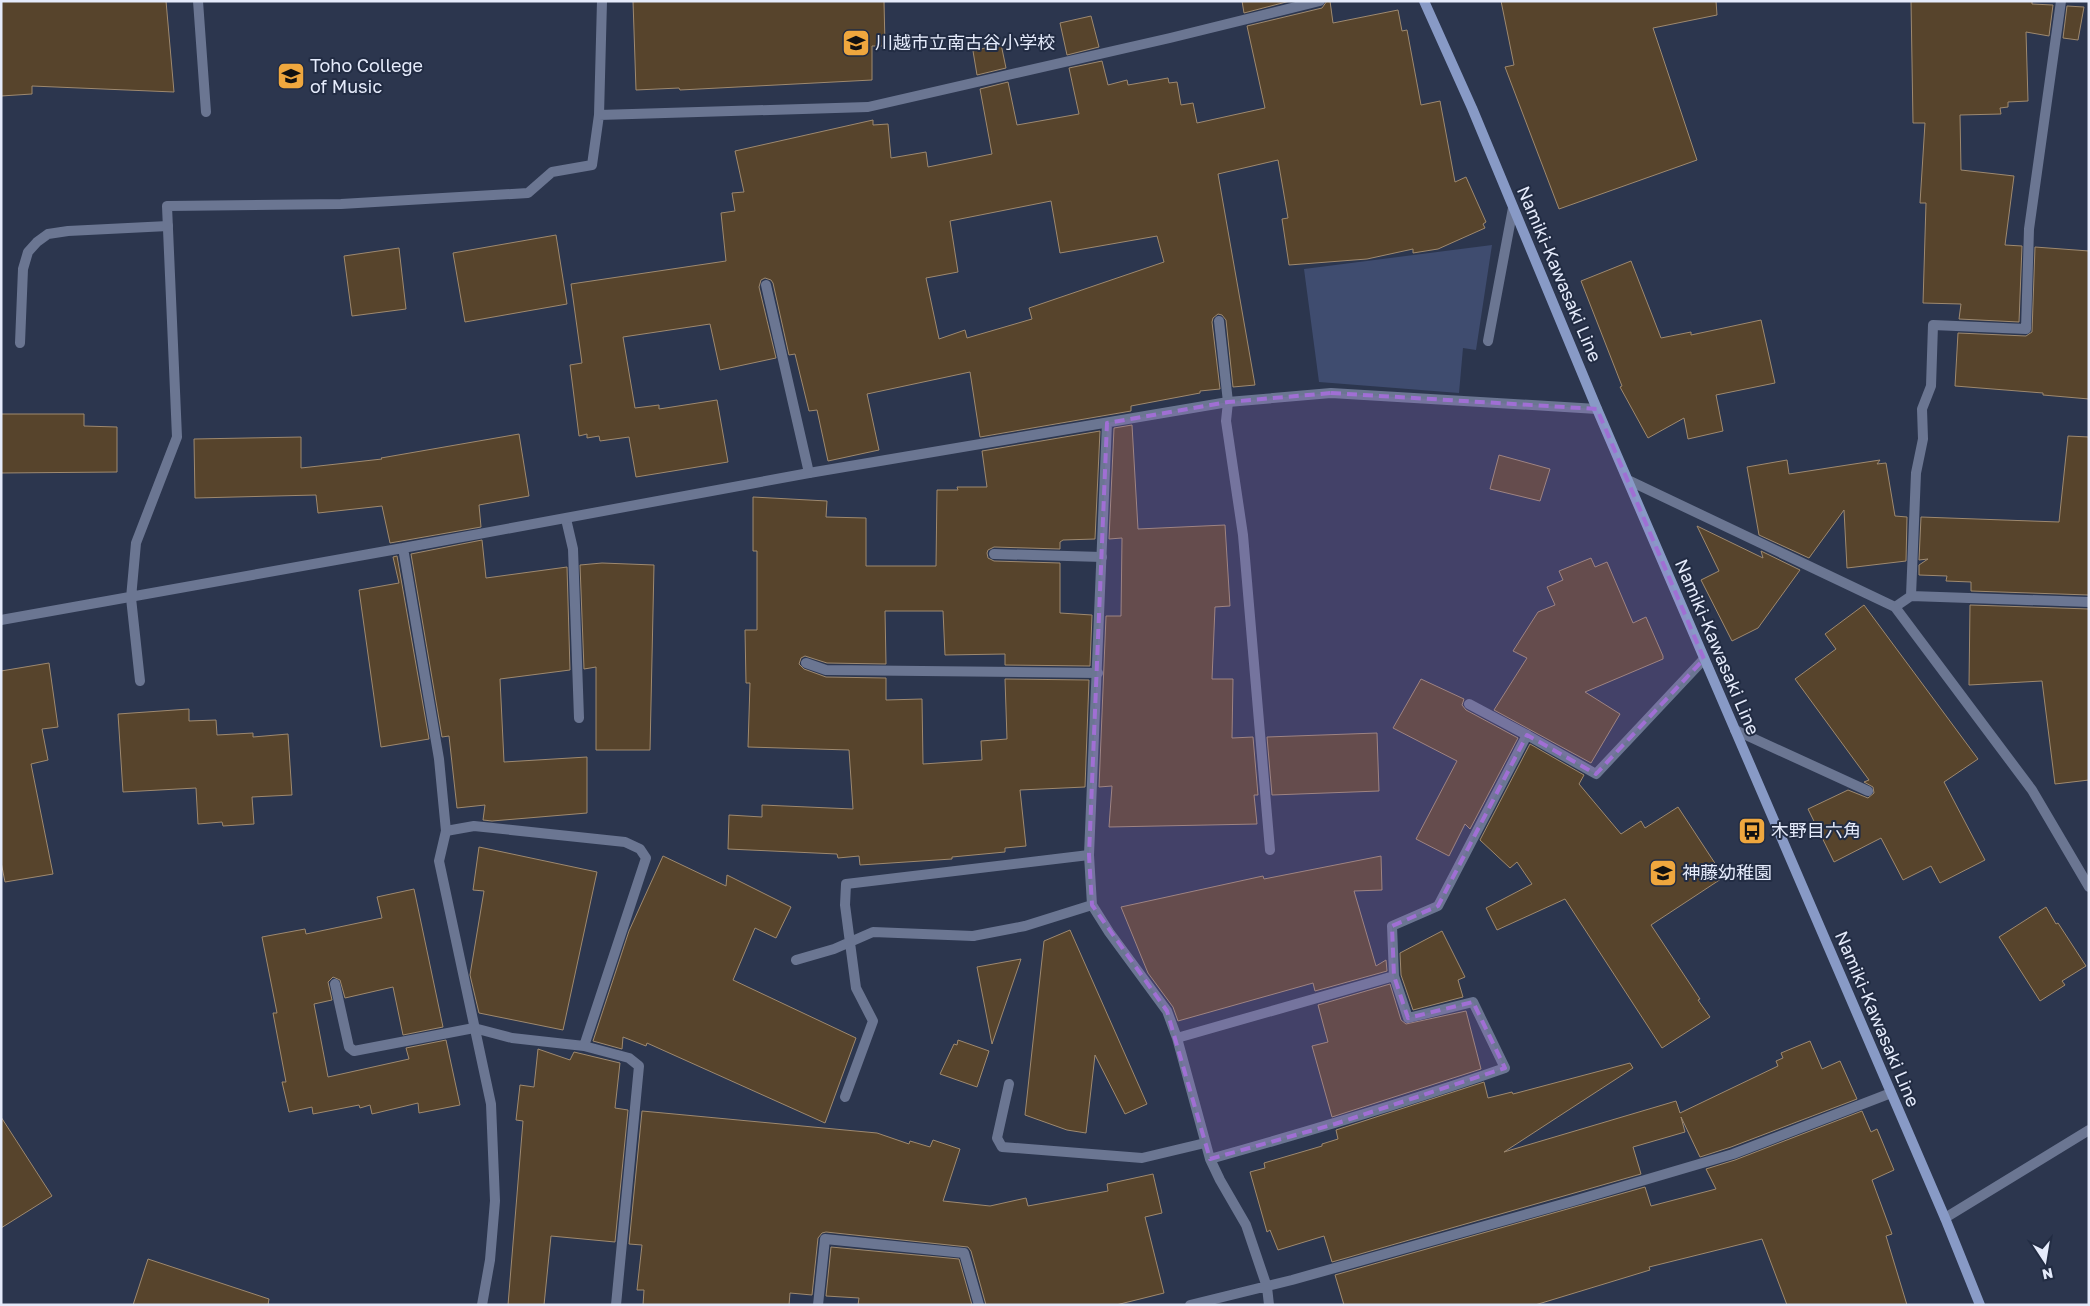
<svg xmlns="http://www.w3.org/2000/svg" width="2090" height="1306" font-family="'Golos Text','Noto Sans JP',sans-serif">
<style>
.green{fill:#3f4c6f}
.building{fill:#57442c;stroke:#9e896f;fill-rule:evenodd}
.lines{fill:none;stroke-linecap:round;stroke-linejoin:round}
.service{stroke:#6b7692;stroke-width:10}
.minor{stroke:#6b7692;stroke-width:10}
.secondary{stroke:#889ac6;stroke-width:10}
.marked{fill:#a06fd4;fill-opacity:0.2;stroke:#a06fd4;stroke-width:4;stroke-dasharray:10 6;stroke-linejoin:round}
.labels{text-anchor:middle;stroke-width:4;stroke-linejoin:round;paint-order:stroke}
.poi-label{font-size:18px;fill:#e5ebfb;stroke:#222c43;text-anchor:start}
.street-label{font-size:18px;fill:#e5ebfb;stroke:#222c43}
</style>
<rect width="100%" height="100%" fill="#2c364e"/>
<path class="green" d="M1492,245L1476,350L1463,348L1459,393L1319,382L1304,269Z"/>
<path class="building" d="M1,1H166L174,92L32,86V94L1,96Z
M633,1H884L885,46H872V80L680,90L679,88L636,90Z
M1242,1H1290L1244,13Z
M1327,1H1330L1333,23L1398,10L1402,31L1407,30L1421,105L1440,101L1455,182L1466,177L1486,222L1483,224L1485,228L1438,249L1413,253V249L1367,259L1289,265L1282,219L1288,218L1278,160L1218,174L1255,385L1233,387L1226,320L1222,315L1218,314L1213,318L1212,322L1220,389L1200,391V393L1131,406V411L980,437L970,372L867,394L879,450L828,461L817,410L809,411L795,354L789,355L773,283L771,280L765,278L761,280L759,287L776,358L720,370L710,324L623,337L635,408L659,405V409L717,400L728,462L636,477L629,437L600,441L599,436L587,438V434L579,436L570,365L582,363L571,284L726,261L721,213L735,211L732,193L744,192L735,151L873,120V125L888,124L891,158L926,152L928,167L992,154L980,89L1008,82L1017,125L1079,114L1069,68L1102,61L1108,85L1127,80L1128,85L1168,78L1169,83L1177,82L1181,105L1193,103L1197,123L1265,108L1247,26L1322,8ZM1051,201L1060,253L1157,236L1164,262L1029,308L1032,319L967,338L965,330L939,339L926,278L958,272L950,221Z
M1501,1H1716L1717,15L1653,28L1697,160L1559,209L1505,67L1514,65Z
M1911,1H2032V4L2053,5L2049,36L2026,32L2028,101L2008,102V107L2000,108L2001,114L1960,115L1961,170L2014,176L2005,245L2022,246L2019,322L1959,319L1961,304L1923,303L1926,203H1920L1925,123H1913Z
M2067,6L2084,7L2078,40L2063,38Z
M1091,16L1099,47L1067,55L1060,23Z
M1001,44L1006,68L977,75L973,51Z
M556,235L567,304L465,322L453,253Z
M2035,247L2089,251V399L2043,395V393L1955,386L1958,333L2026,336L2032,332Z
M399,248L406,309L352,316L344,256Z
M1631,261L1661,338L1691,332V335L1761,320L1775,383L1716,395L1723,431L1688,439L1684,418L1648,438L1620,387L1622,386L1581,281Z
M1,414H84V426L117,427V472L1,473Z
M1132,425L1138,529L1225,525L1230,606L1215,607L1212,679H1233L1232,738L1253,737L1258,795H1254L1257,824L1109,827L1112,786L1099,787L1106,616H1121L1122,538L1109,539L1114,428Z
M1100,431L1095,539L1063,540L1060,542V549L994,547L988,550L987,553L988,558L994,561L1060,563V613L1092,615L1090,666L1005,665V654L945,655L943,611H885L886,664L827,663L805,656L801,658L799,664L804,669L826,677L886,678V700L922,699L923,764L982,760L981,741L1007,739L1005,679L1089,680L1085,787L1020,790L1026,846L1005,848V852L952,857V859L860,865L859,856L838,858L837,854L728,849L729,815L762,817V805L853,809L849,750L748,747L750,683H746L745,630H757V551H753V497L827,501L826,517L866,518V566H936L937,490H958L957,487H987L982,451Z
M519,434L529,496L479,505L481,527L390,543L382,506L318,513L316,495L195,498L194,439L301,437V468L382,459L381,458Z
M2068,436L2089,437V595L1971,591V582L1946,581L1947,576L1919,575V565L1928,559L1919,560L1921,517L2059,522Z
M1499,455L1550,469L1540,501L1490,489Z
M1787,460L1789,474L1880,460L1877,464L1886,463L1895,516L1907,517L1906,561L1847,568L1844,510L1809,558L1759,535L1747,467Z
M1697,526L1763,558L1761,551L1800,570L1758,628L1732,641L1701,580L1719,571Z
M482,540L486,578L567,567L570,670L500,679L504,762L587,757V813L492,821L483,820L485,805L457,808L449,736L442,737L411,554Z
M397,556L429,739L381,747L359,590L399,583L393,557Z
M1591,558L1595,567L1607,562L1633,623L1646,617L1663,656V659L1585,692L1620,714L1591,763L1494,710L1527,658L1513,651L1538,612L1555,605L1547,587L1563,580L1559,571Z
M602,563L654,565L650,750H596V667L584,669L580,565Z
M1864,605L1978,759L1944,782L1985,860L1940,883L1931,866L1903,880L1881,838L1834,862L1808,809L1848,790L1868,798L1874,793L1873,787L1864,782L1869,780L1795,679L1836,649L1825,634Z
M1970,605L2089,609V780L2055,784L2042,681L1969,685Z
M49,663L58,727L42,729L48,760L31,764L53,874L5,882L1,862V671Z
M1421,679L1464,699L1462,705L1466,710L1518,738L1470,829L1465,824L1449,856L1416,839L1457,761L1393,728Z
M189,709V721L216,720L217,735L253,733V737L288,734L292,795L252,797L254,824L223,826L222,822L198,824L196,788L123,792L118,714Z
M1377,733L1379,791L1272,795L1267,737Z
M1530,744L1584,775L1579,784L1621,834L1641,821L1645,828L1678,807L1724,877L1651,925L1700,999L1698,1000L1710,1017L1662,1048L1565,899L1497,930L1486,908L1532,884L1517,862L1510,868L1480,840Z
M479,847L597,872L563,1030L479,1013L470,975L484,891L473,890Z
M663,856L726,886L727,875L791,907L776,938L755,928L733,980L856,1038L825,1123L647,1043L646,1046L623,1037L622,1049L593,1041L629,931Z
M1381,856L1382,890L1354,891L1376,966L1386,960L1387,971L1315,991L1313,983L1178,1021L1173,1007L1148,973L1121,907L1263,876L1264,879Z
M414,889L443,1027L403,1035L393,987L345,998L340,980L333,977L328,982L332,1000L314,1004L328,1077L409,1059L406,1048L446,1040L460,1105L419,1113L418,1103L372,1114L370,1105L360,1108L359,1105L313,1114L312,1107L289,1112L282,1082H286L273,1013H277L262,937L305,929L306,934L382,918L377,897Z
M2046,907L2056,924L2058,923L2086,966L2062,981L2065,985L2040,1001L1999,937Z
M1070,930L1147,1104L1125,1114L1095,1055L1086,1133L1067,1130L1025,1115L1044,941Z
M1442,931L1465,977L1458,980L1463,997L1413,1010L1401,975L1400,953Z
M1021,959L992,1044L977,967Z
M1390,984L1401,1020L1406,1024L1466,1011L1481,1069L1332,1117L1312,1046L1328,1042L1318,1005Z
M958,1040L989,1051L977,1087L940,1074L954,1044L957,1045Z
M1810,1041L1822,1069L1840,1061L1857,1099L1731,1147L1700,1157L1681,1117L1685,1132L1633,1147L1641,1174L1332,1262L1324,1236L1278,1250L1270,1230L1267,1232L1250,1172L1265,1168L1264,1163L1322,1146V1144L1338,1139L1336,1130L1484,1082L1488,1098L1512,1092L1513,1094L1630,1063L1633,1068L1504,1152L1676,1101L1680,1113L1778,1066L1776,1061L1783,1058L1781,1053Z
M538,1049L570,1060L574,1052L620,1063L615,1108L628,1110L615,1242L551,1236L544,1305H508L523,1121L516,1120L520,1085L534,1087Z
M642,1111L877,1133L909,1144L910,1141L930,1147L933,1140L960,1149L943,1201L990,1206L1026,1198L1028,1206L1108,1191L1107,1184L1153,1174L1162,1213L1145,1217L1164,1293L1116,1305H986L971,1251L968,1247L826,1232L822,1233L818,1238L812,1295L790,1293L789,1305H643L644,1290H637L642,1245L629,1244Z
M1862,1111L1871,1132L1877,1129L1894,1170L1872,1180L1892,1234L1886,1236L1907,1305H1787L1762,1239L1649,1267L1650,1270L1535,1305H1344L1335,1275L1645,1187L1651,1206L1716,1189L1706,1169L1735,1160Z
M1,1117L52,1196L1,1228Z
M831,1247L959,1259L972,1305H858L859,1298L826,1296Z
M148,1259L269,1299L268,1305H133Z"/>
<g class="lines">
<path class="service" d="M198,1L206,112
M766,285L809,473
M1219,321L1228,402L1226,421L1243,535L1270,850
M1488,341L1513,208
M20,343L23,269L28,252L37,242L48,234L68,231L168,226
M566,519L573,549L579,718
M994,554L1102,557
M131,598L140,681
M806,663L826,670L1098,673
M1469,704L1527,735
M1735,730L1868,791
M446,831L474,826L625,842L640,849L646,858L584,1046
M796,960L834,949L873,932L973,936
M335,984L349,1047L354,1051L474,1028L512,1038L584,1046L629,1058L639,1066L616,1305
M1009,1084L997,1138L1002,1147L1142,1158L1205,1143
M845,1097L873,1021L856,988L845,905L846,884L1089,855"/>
<path class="minor" d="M599,115L868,107L1170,38L1320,1
M1107,423L1089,855L1092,905L1109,932L1167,1011L1177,1038L1210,1159L1220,1180L1246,1225L1267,1287L1269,1305
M1630,481L1895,607L2032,790L2089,887
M1911,596L1916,473L1923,439L1922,409L1931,386L1933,325L2026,329L2029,229L2061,1
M131,598L136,543L177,437L167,206L341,204L528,193L552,172L592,165L599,115L602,1
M1895,607L1911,596L2089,602
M1,620L403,548
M973,936L1025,926L1092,905
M1177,1038L1394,976L1392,926L1438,906L1527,735L1596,774L1704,659
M1210,1159C1310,1131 1408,1102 1505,1068L1473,1002L1408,1018L1394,976
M1945,1218L2089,1130
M482,1305L490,1260L495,1201L491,1104L439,861L446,831L439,759L403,548L809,473L1228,402L1331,393L1597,409
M818,1305L825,1239L964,1253L979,1305
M1190,1305L1292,1280L1570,1202L1733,1154L1891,1093"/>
<path class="secondary" d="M1424,1L1472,108L1597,409L1945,1218L1980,1305"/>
</g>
<path class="marked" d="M1331,393L1597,409L1704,659L1596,774L1527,735L1438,906L1392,926L1394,976L1408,1018L1473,1002L1505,1068L1335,1124L1210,1159L1167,1011L1092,905L1089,855L1107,423L1228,402Z"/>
<defs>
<g id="school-square" transform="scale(1.4375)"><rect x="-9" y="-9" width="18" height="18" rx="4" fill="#efa73e" stroke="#222c43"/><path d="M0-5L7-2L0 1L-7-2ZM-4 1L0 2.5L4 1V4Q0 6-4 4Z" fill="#111"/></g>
<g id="bus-square" transform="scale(1.4375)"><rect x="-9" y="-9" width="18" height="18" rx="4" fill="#efa73e" stroke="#222c43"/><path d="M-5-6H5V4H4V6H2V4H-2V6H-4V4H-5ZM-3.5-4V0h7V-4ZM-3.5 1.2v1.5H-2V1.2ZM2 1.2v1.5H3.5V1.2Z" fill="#111"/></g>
</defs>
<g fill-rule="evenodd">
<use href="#school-square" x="856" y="43"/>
<use href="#school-square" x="291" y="76"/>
<use href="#bus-square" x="1752" y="831"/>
<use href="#school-square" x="1663" y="873"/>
</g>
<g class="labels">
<g class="poi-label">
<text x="875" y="49">川越市立南古谷小学校</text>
<text x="310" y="72">Toho College<tspan x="310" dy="21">of Music</tspan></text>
<text x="1771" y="837">木野目六角</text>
<text x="1682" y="879">神藤幼稚園</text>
</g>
<g class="street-label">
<text transform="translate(1559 274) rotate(67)" y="6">Namiki-Kawasaki Line</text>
<text transform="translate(1717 647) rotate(67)" y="6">Namiki-Kawasaki Line</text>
<text transform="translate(1877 1019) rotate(67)" y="6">Namiki-Kawasaki Line</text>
</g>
</g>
<rect width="2090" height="1306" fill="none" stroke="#e5ebfb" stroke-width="5"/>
<g transform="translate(2045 1261) rotate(168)" stroke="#222c43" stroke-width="4" paint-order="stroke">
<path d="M0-4L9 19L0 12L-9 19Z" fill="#e5ebfb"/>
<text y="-8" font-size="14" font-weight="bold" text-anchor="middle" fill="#e5ebfb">N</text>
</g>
</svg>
